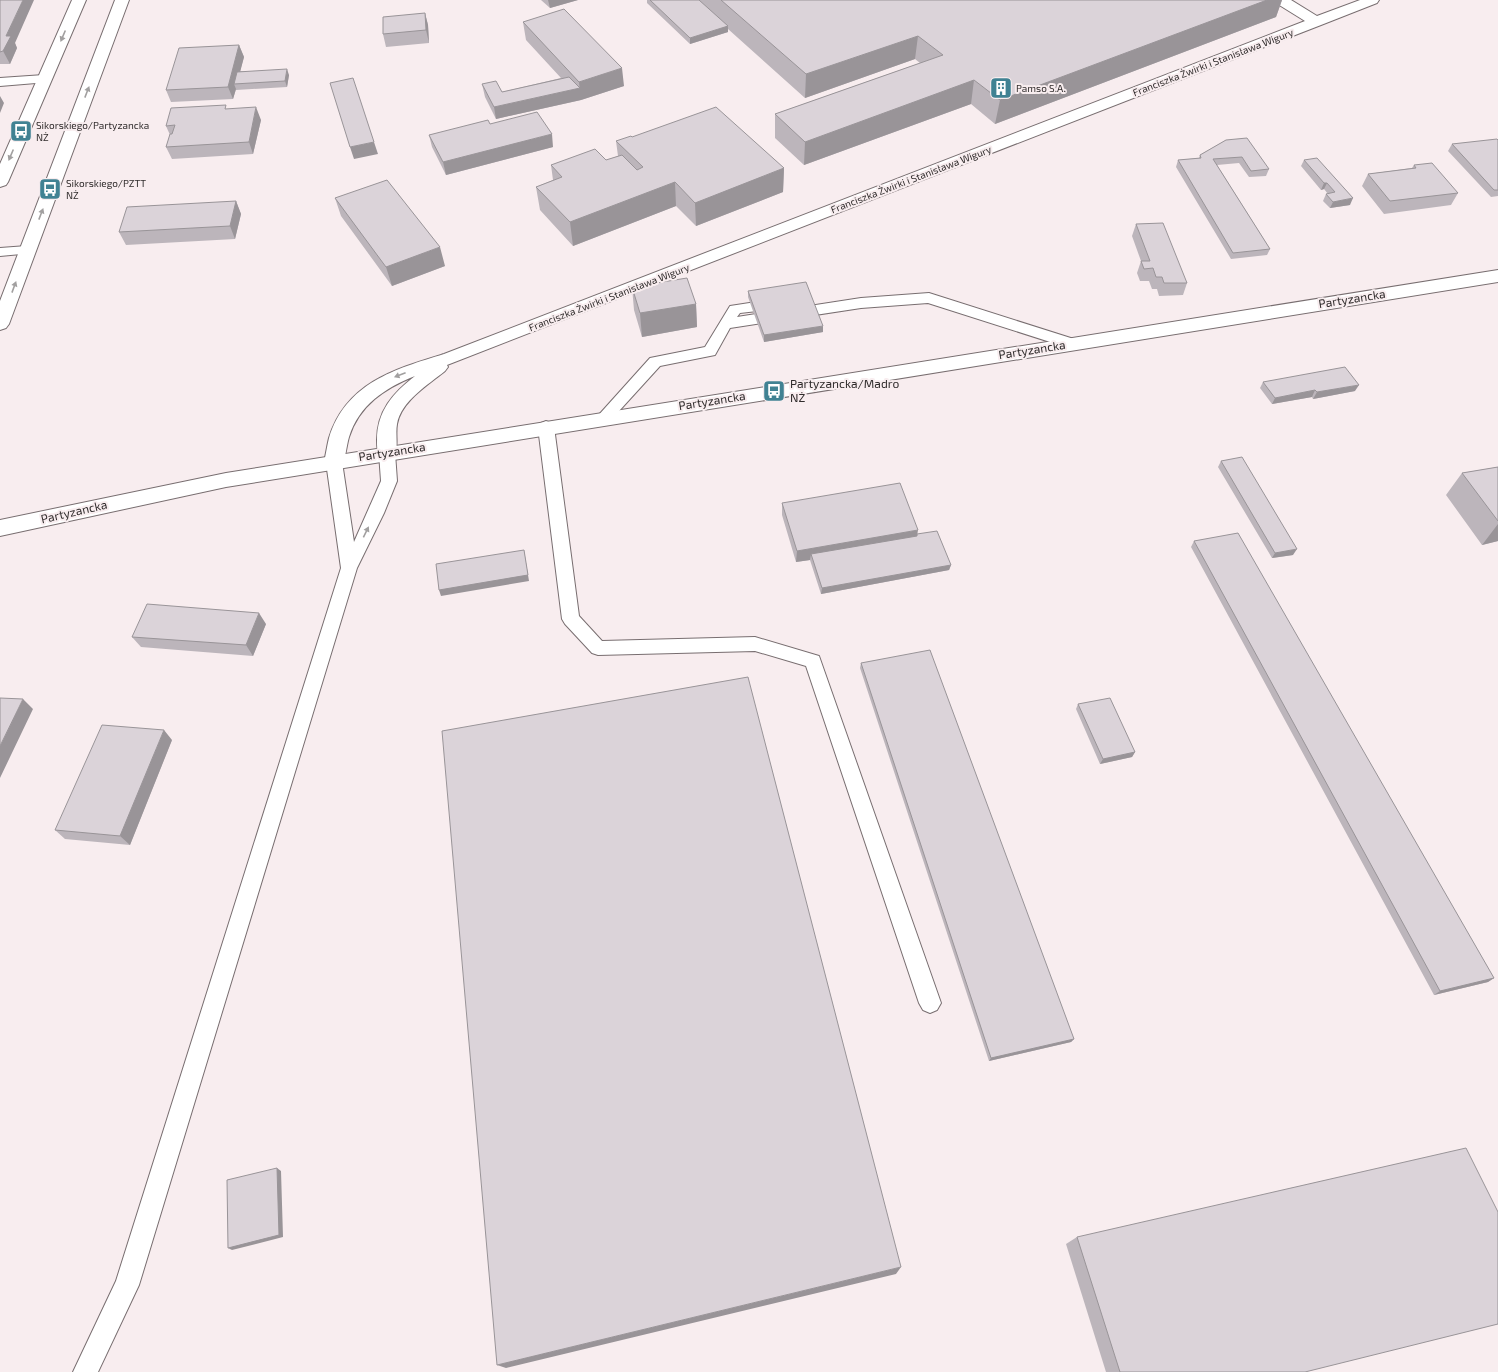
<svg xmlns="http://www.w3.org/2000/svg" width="1498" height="1372" font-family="'Exo 2',sans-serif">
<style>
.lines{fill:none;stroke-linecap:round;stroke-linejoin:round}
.lane-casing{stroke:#786e70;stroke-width:2}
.street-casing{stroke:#786e70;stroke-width:2}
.secondary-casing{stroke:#786e70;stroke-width:2}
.lane{fill:#fff;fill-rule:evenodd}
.street{fill:#fff;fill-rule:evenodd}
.secondary{fill:#fff;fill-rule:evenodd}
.wall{fill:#bcb5bb}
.shaded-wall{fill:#999498}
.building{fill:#dbd3d9;stroke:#999498}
.oneway{fill:#a2a0a0}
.labels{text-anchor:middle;stroke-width:4;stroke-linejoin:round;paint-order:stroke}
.far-street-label{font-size:10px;fill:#302c2c;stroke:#f8edef}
.far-poi-label{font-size:10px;fill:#302c2c;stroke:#f8edef;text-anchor:start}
.street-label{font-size:12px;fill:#302c2c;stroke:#f8edef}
.poi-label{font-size:12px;fill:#302c2c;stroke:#f8edef;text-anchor:start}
</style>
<rect width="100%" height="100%" fill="#f8edef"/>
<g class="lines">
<g class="lane-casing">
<path id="lane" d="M44,75L48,76L50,79L48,82L0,86V78Z
M27,246L32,247L34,250L32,253L0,256V248Z
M929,293L1077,340L1079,344L1077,348L1072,349L928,303L861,308L730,328L715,355L660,366L609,422L604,423L599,422L596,418L650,358L705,347L730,306L775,299L780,301L782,304L780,307L775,309L740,313L737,317L861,298Z
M546,421L551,423L554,427L579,616L602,641L755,637L819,656L941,1003L937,1010L930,1013L923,1010L919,1003L806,666L755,651L598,655L592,653L565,624L562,619L538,427L541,423Z
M387,447L393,449L395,453L397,481L384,513L357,568L139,1285L98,1372H73L116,1281L341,568L326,462L328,458L334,456L340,458L342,462L354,542L381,481L379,453L381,449Z"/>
</g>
<g class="street-casing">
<path id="street" d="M1274,0H1291L1317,16L1360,0H1379L1377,3L1321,25L447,365L448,367L445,371C428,385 401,401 397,424C395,435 399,448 394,458L387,460L380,458C377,452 377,447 377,440C377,411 393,393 415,376C385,388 359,405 349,437C346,447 346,458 341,467L334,469L327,467L324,462C326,454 327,446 329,438C346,383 395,369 444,354L1305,21L1276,3Z"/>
</g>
<g class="secondary-casing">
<path id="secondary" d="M72,0H86L8,182L6,185L0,187V164Z
M115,0H129L9,324L6,328L0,330V301Z
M1498,270V282L226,487L0,536V520L226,473Z"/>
</g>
<use href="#lane" class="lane"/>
<use href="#street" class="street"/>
<use href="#secondary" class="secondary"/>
</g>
<path class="wall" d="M0,0L15,43L17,48L10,64H0Z
M541,0H578L550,8Z
M647,0H1282L1276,17L995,124L971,104L804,165L775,138V114L920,63L915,59L805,98L728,29V32L690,44L647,3Z
M425,13L428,25L429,43L386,47L383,34Z
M523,22L624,86L581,100L496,119L485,97L482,84L502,92L561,78L526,40Z
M239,45L244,57L240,71L289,75L287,87L236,90V89L233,99L171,102L166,90Z
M228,109L261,120L253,154L172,159L166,147L170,135L166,126Z
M490,124L553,147L446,175L432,147L429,135Z
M632,137L784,168L783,192L696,226L676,206L573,246L540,210L536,187L553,180L551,165L606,160L618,156L616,141Z
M1226,140L1269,169L1266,176L1249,177L1239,163L1217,165L1270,249L1267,255L1231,259L1176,167L1178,160L1199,158L1200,155Z
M1498,140V196L1491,197L1448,151L1452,144Z
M1304,160L1350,205L1330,208L1323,201L1326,194H1328L1324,189L1321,190L1301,166Z
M1414,165L1458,193L1451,205L1384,214L1362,186L1368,174L1412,168Z
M335,198L445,266L392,286L341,216Z
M236,201L241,214L235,239L126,245L119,232Z
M1136,224L1187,283L1183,295L1159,296L1157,289H1152L1149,281H1140L1137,273L1141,261L1132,236Z
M632,287L696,304L697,327L642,337L634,310Z
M748,291L823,332L764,342L748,297Z
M1263,382L1355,391L1313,399L1312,397L1272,404L1260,388Z
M1221,461L1293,555L1272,558L1218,467Z
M1498,467V541L1482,545L1446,495L1462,473Z
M782,503L917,534L951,565L949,570L821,594L810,560L796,562L782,515Z
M1194,541L1494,978L1488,982L1434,995L1191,547Z
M266,624L253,656L141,647L132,637Z
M861,663L1074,1039L1071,1042L989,1061L860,668Z
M1078,704L1135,752L1132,757L1100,764L1076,709Z
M172,740L130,845L65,839L55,830Z
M1077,1237L1305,1372H1106L1066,1244Z"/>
<path class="shaded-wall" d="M23,0H34L15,43L17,48L10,64L3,51L6,36Z
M548,0H578L550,8Z
M1267,0H1282L1276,17L995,124L1000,100Z
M425,13L428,25L429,43L426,30Z
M728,26V32L690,44V38Z
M918,36L915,59L805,98L806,74Z
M239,45L244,57L237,84H234L236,89L233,99L228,87Z
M622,68L624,86L581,100L579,82Z
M287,69L289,75L287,87L285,81Z
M974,80L971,104L804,165L805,142Z
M580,88L581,100L496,119L494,107Z
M0,96L4,103L0,113Z
M256,107L261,120L253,154L249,142Z
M552,134L553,147L446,175L443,162Z
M374,142L378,154L354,159L350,147Z
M784,168L783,192L696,226L695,203Z
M675,182L676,206L573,246L570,222Z
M1324,183H1327L1324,189L1321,190Z
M1353,198L1350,205L1330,208L1333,202Z
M236,201L241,214L235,239L230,226Z
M440,247L445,266L392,286L386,267Z
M696,304L697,327L642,337L640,313Z
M823,326V332L764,342V335Z
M1359,385L1355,391L1313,399L1317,392Z
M1315,390L1312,397L1272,404L1275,398Z
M1498,524V541L1482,545Z
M918,530L916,542L811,554L810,560L796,562L797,551Z
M1297,549L1293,555L1272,558L1275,553Z
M524,550L529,581L441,596L439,590Z
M951,565L949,570L821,594L822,588Z
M259,613L266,624L253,656L246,645Z
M23,699L33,709L0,778V746Z
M164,730L172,740L130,845L120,836Z
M1135,752L1132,757L1100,764L1103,759Z
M1494,978L1488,982L1434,995L1440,991Z
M1074,1039L1071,1042L989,1061L991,1058Z
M277,1168L281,1171L283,1237L232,1250L228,1248Z
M901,1267L896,1274L506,1368L497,1365Z"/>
<path class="building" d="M0,0H23L6,36H11L3,51L0,52Z
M650,0H699L728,26L690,38Z
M721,0H1267L1000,100L974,80L805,142L775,114L943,55L918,36L806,74Z
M564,9L622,68L579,82L523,22Z
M425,13L426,30L383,34V17Z
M239,45L228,87L166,90L179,48Z
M287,69L285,81L234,84L237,72Z
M569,77L580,88L494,107L482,84L496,81L502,92Z
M353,78L374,142L350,147L330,83Z
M226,105L225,109L256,107L249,142L166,147L170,134H172L175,125L166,126L171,108Z
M716,107L784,168L695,203L675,182L570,222L536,187L562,177L551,165L595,149L606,160L622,155L637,170L643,167L616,141L631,136L632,137Z
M537,112L552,134L443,162L429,135L488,120L490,124Z
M1247,138L1269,169L1251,171L1242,157L1213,159L1270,249L1233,253L1178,160L1201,158L1200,155L1226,140Z
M1497,139L1498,140V190H1494L1452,144Z
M1317,158L1353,198L1333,202L1326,194L1335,192L1327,183H1324L1304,160Z
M1432,163L1458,193L1390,201L1368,174L1416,168L1414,165Z
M387,180L440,247L386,267L335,198Z
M236,201L230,226L119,232L127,207Z
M1163,223L1187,283H1164L1162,277H1156L1153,268L1144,269L1141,261H1150L1136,224Z
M687,278L696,304L640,313L632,287Z
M806,282L823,326L764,335L748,291Z
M1345,367L1359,385L1317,392L1315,390L1275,398L1263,382Z
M1242,457L1297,549L1275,553L1221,461Z
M1498,467V521L1462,473Z
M900,483L918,530L797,551L782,503Z
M937,531L951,565L822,588L811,554L917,536V534Z
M1238,533L1494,978L1440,991L1194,541Z
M524,550L528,575L439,590L436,564Z
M147,604L259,613L246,645L132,637Z
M930,650L1074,1039L991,1058L861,663Z
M748,677L901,1267L497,1365L442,731Z
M0,698L23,699L0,746Z
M1110,698L1135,752L1103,759L1078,704Z
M102,725L164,730L120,836L55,830Z
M1466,1148L1498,1212V1324L1305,1372H1120L1077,1237Z
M277,1168L279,1235L228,1248L227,1180Z"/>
<defs><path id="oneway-solid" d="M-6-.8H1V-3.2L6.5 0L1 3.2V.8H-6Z"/></defs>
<g class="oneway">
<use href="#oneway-solid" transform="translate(63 36) rotate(113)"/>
<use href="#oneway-solid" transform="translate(87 92) rotate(-69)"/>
<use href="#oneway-solid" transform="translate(11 155) rotate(113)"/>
<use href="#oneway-solid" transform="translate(41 214) rotate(-69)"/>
<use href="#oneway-solid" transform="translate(14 287) rotate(-70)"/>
<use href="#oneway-solid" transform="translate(400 375) rotate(159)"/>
<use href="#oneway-solid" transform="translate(366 532) rotate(-64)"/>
</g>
<defs>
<g id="building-square" transform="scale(1.15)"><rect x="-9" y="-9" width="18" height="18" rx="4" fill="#408293" stroke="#f8edef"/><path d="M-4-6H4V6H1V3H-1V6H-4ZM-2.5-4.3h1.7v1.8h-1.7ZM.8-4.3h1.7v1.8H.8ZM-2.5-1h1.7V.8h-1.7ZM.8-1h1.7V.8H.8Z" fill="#fff"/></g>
<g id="bus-square" transform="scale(1.15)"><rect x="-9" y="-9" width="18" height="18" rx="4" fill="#408293" stroke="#f8edef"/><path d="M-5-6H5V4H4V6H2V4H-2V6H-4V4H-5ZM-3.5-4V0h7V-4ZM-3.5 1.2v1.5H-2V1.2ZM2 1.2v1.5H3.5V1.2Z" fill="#fff"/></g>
</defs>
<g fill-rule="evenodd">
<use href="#building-square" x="1001" y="88"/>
<use href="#bus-square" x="21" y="131"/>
<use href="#bus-square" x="50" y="189"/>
<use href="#bus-square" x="774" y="391"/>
</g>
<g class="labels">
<g class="far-street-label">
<text transform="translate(1213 62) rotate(-21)" y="4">Franciszka Żwirki i Stanisława Wigury</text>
<text transform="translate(911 179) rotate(-21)" y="4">Franciszka Żwirki i Stanisława Wigury</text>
<text transform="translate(609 297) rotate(-21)" y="4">Franciszka Żwirki i Stanisława Wigury</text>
</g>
<g class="far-poi-label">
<text x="1016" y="92">Pamso S.A.</text>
<text x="36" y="129">Sikorskiego/Partyzancka<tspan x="36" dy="12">NŻ</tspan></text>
<text x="66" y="187">Sikorskiego/PZTT<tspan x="66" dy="12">NŻ</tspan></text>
</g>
<g class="street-label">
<text transform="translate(1352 299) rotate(-9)" y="4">Partyzancka</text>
<text transform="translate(1032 350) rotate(-9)" y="4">Partyzancka</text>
<text transform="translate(712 401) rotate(-9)" y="4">Partyzancka</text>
<text transform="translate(392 452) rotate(-9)" y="4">Partyzancka</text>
<text transform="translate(74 512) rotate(-13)" y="4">Partyzancka</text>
</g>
<g class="poi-label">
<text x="790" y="388">Partyzancka/Madro<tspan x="790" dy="14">NŻ</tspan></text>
</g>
</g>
</svg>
